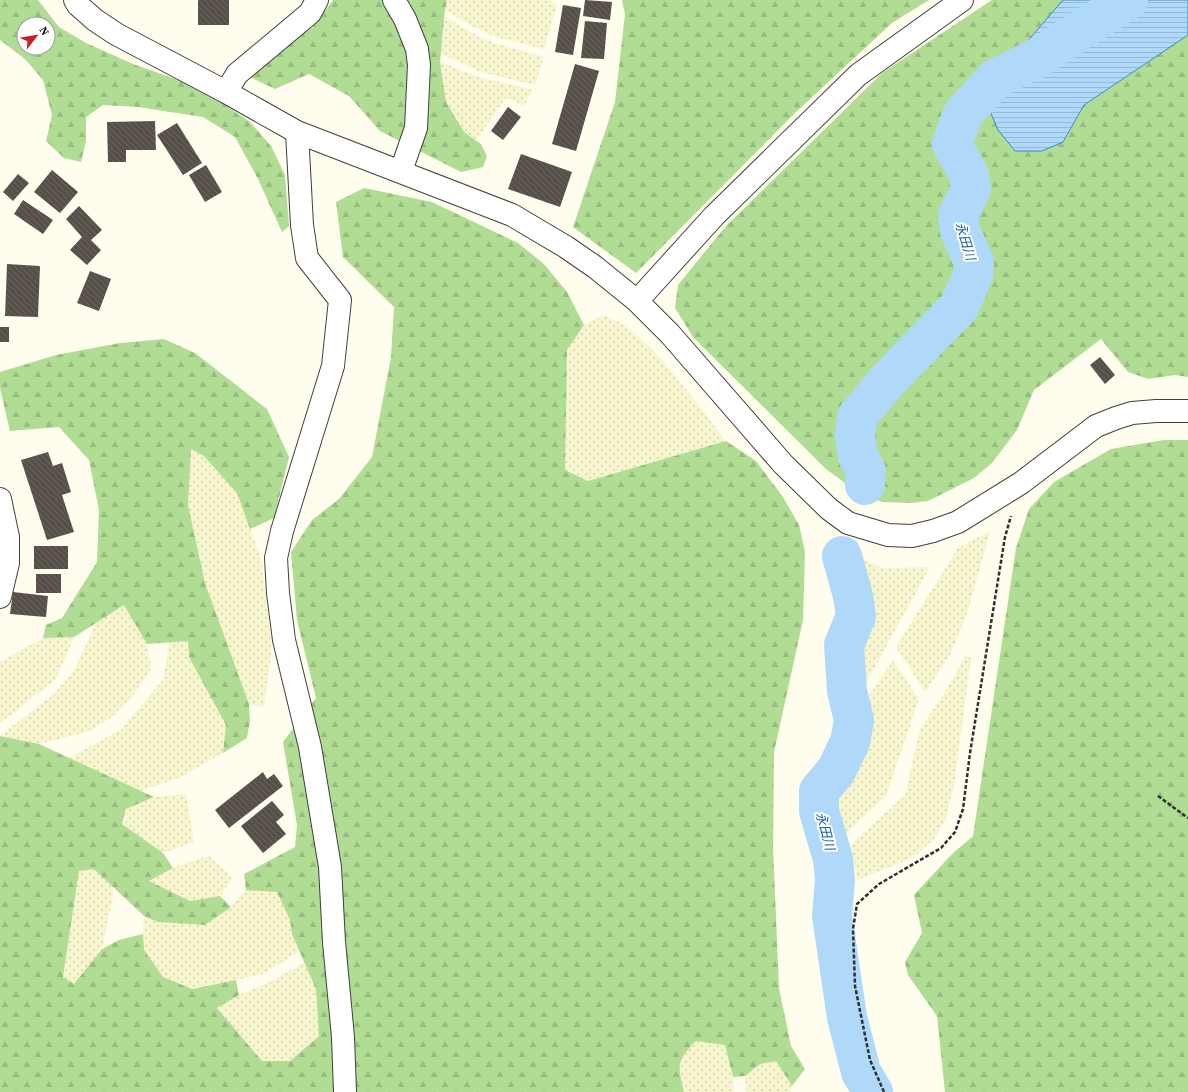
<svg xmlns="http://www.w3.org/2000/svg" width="1188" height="1092" font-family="'Source Serif 4','Noto Sans JP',serif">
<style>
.farmland{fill:url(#farmland-dots)}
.forest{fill:url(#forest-firs);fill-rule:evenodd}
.water{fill:url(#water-rules);stroke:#3489d3}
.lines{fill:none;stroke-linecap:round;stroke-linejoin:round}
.river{stroke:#b0d9f9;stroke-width:40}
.building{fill:url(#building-back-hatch)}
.minor-casing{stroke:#404040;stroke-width:24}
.path{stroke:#2f2f2f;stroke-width:2.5;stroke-dasharray:4 2;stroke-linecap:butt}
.minor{stroke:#fff;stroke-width:22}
.labels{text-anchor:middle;stroke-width:4;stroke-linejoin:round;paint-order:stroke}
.water-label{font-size:13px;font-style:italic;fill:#115ba4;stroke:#fff}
</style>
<defs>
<pattern id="farmland-dots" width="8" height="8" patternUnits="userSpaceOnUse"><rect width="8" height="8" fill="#f6f5cd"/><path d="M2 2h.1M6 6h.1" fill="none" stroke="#d2d1af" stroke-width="1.8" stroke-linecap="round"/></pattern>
<pattern id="forest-firs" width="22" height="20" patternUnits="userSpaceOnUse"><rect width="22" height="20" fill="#b0dc94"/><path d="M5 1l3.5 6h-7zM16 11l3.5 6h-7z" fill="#96bc7e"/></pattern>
<pattern id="water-rules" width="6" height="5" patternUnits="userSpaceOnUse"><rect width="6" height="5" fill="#b0d9f9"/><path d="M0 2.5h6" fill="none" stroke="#96b9d4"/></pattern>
<pattern id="building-back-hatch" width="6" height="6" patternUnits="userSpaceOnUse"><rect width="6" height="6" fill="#574f49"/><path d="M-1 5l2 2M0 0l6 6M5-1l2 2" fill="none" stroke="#6a645f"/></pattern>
</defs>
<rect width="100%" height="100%" fill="#fffdee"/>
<path class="farmland" d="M447,0H549L557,5L544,49L496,37L476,28L445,10Z
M445,17L479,37L497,44L544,57L535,85L481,72L441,54Z
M440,62L478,77L533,90L524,106L506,98L476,140L464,132L446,102Z
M604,315L625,325L655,352L681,383L726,441L588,481L565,470L567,350L584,325Z
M191,449L204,456L235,488L261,559L272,649L264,707L249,704L205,583L188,505Z
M990,531L967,614L950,655L925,692L896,647L958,548Z
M857,557L882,568L930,567L867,681L861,676L868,594Z
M124,605L147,644L151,669L134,694L112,717L87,732L39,744L0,736L54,694L74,671L96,623Z
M74,637L56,679L0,723V662L43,638Z
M188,641L189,657L226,725L223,753L179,778L140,791L69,758L122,729L164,678L169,642Z
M965,655L971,658L954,785L945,821L934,839L914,857L857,880L851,845L905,795L920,730L954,678Z
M893,660L919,699L886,796L843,836L837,792L866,740V700Z
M186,794L194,842L163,853L125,827L126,809L154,797Z
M209,856L233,878L220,896L190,901L149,881L173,868Z
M94,869L113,886V895L102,949L74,984L63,977L79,871Z
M246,890L277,891L290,920L292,934L300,951L263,974L232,981L189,988L162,977L144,950L143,934L144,916L158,922L205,925L231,907Z
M305,962L316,989L319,1036L290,1061H262L217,1008L239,995L272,981Z
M696,1041L725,1044L733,1077L734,1092H684L678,1067L684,1053Z
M776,1061L792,1086L791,1092H746L745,1076L760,1064Z"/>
<path class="forest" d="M0,0H38L59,27L86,43L133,64L181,81L216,99L250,122L271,146L285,175L289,226L282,232L258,179L235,137L203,117L138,107L103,105L86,117V141L81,162L64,158L46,141L52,115L43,80L25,59L0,40ZM24,24H48V48H24Z
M333,0H447L445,10L440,62L446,102L464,132L481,144L487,156L483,167L461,172L380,131L349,96L309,74L275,89L248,76L278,48L313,27Z
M622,0H929L892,23L795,113L636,273L573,227L615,102L625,14Z
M992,0H1063L1029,39L1063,142L1084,105L1188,35V377L1175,375L1148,379L1128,372L1101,339L1034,390L1017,430L992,463L974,478L928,501L911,503L882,502L853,489L826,469L693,337L675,308L678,285L726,226L882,73Z
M364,188L432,202L518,243L544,264L567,292L584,325L567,350L565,470L588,481L726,441L756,461L783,497L799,525L805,552L803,620L774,752L773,847L779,988L791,1046L805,1069L792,1086L776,1061L760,1064L745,1076L733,1077L725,1045L696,1041C675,1062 678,1065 684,1092H0V736L39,744L154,797L126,809L122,824L163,853L173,868L149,881L190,901L220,896L231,907L205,925L158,922L144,916L94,869L79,871L63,977L74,984L102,949L119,940L143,934L144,950L163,977L192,989L236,980L239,995L217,1008L262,1061H290L319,1036L316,989L292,934L290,920L277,892L246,890L244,874L295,847L297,825L283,742L316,698L297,620L291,552L312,520L339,499L372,457L391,357L394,307L343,257L336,202Z
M164,339L195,353L267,409L289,457L274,518L250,529L237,493L204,456L191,449L188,505L205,583L249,704L250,721L247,738L223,753L226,725L189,657L188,641L147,644L124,605L74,637L43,638L46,625L62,618L97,562L99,510L89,460L59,427L10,431L0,388V372L56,355L120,343Z
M1164,440H1188V1092H945L937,1016L908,975L905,962L922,933L914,895L952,854L973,836L1016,548L1029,509L1054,482L1111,449Z"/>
<path class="water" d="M1063,0H1188V35L1084,105L1063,142L1042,151H1015L998,130L987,104L995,79Z"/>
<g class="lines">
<path class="river" d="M865,485L866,471L858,456L855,436L857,417L888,380L959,307L973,275L974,262L960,231L958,215L971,189L969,175L952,144L963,114L995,79L1037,58L1128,0
M842,556L853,596L856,616L844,645L847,691L854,720L850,742L836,771L819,791V811L833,859L835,880L832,916L847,1017L861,1072L873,1092"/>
</g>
<path class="building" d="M198,0H229V25H198Z
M585,0L612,2L610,20L583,16Z
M563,5L581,8L573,55L555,52Z
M585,21L607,23L604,59L581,58Z
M575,64L599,71L576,151L552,144Z
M508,107L521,117L503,140L491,131Z
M155,121L156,150H126V162H108L107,122Z
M177,123L202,163L183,175L157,135Z
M521,154L572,172L560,207L508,189Z
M206,165L222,192L205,202L189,175Z
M52,170L78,192L60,213L34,192Z
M18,174L29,183L13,201L3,192Z
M23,200L53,220L43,234L14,214Z
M79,206L102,230L91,240L101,250L87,265L70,250L82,237L66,219Z
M7,264L40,266L38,317L5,316Z
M90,271L111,279L99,311L77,303Z
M0,327H9V342H0Z
M1100,357L1115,375L1105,384L1090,365Z
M48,452L53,466L62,463L71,492L62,495L74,532L47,540L21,460Z
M34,546H68V569H34Z
M36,574H61V593H36Z
M13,592L48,596L46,617L10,614Z
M263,772L267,779L274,774L283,786L229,828L215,810Z
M272,801L284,815L276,822L286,834L263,853L241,826Z"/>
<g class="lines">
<g class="minor-casing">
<path id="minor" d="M75,0L78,5L95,20L116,34L226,92L297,132L512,215L566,247L595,267L637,301L670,334L783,464L829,509L848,523L888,535L912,536L933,531L958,522L1021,483L1096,426L1116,418L1132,413L1156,411H1188
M394,0L405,19L417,49L419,65L416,128L401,171
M226,92L237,74L310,13L317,0
M297,132L302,225L307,258L340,300L333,366L282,531L276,558L278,593L284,640L310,747L330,867L334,942L343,1037L345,1092
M637,301L714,216L858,75L962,0
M0,499L8,537V563L0,597"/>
</g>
<path class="path" d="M1158,796L1188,818
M884,1092L870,1060L855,986L853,929L857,904L879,884L941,848L955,832L963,809L970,753L1005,537L1011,516"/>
<use href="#minor" class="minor"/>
</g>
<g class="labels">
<g class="water-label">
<text transform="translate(966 241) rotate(73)" y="5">永田川</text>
<text transform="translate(826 831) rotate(75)" y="5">永田川</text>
</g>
</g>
<g transform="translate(36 36) rotate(59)"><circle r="19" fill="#ffffff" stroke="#9e9e9e"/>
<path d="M0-3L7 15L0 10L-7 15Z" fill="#c32220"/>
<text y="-6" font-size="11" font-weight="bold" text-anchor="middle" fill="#0d0d0d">N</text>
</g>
</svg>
